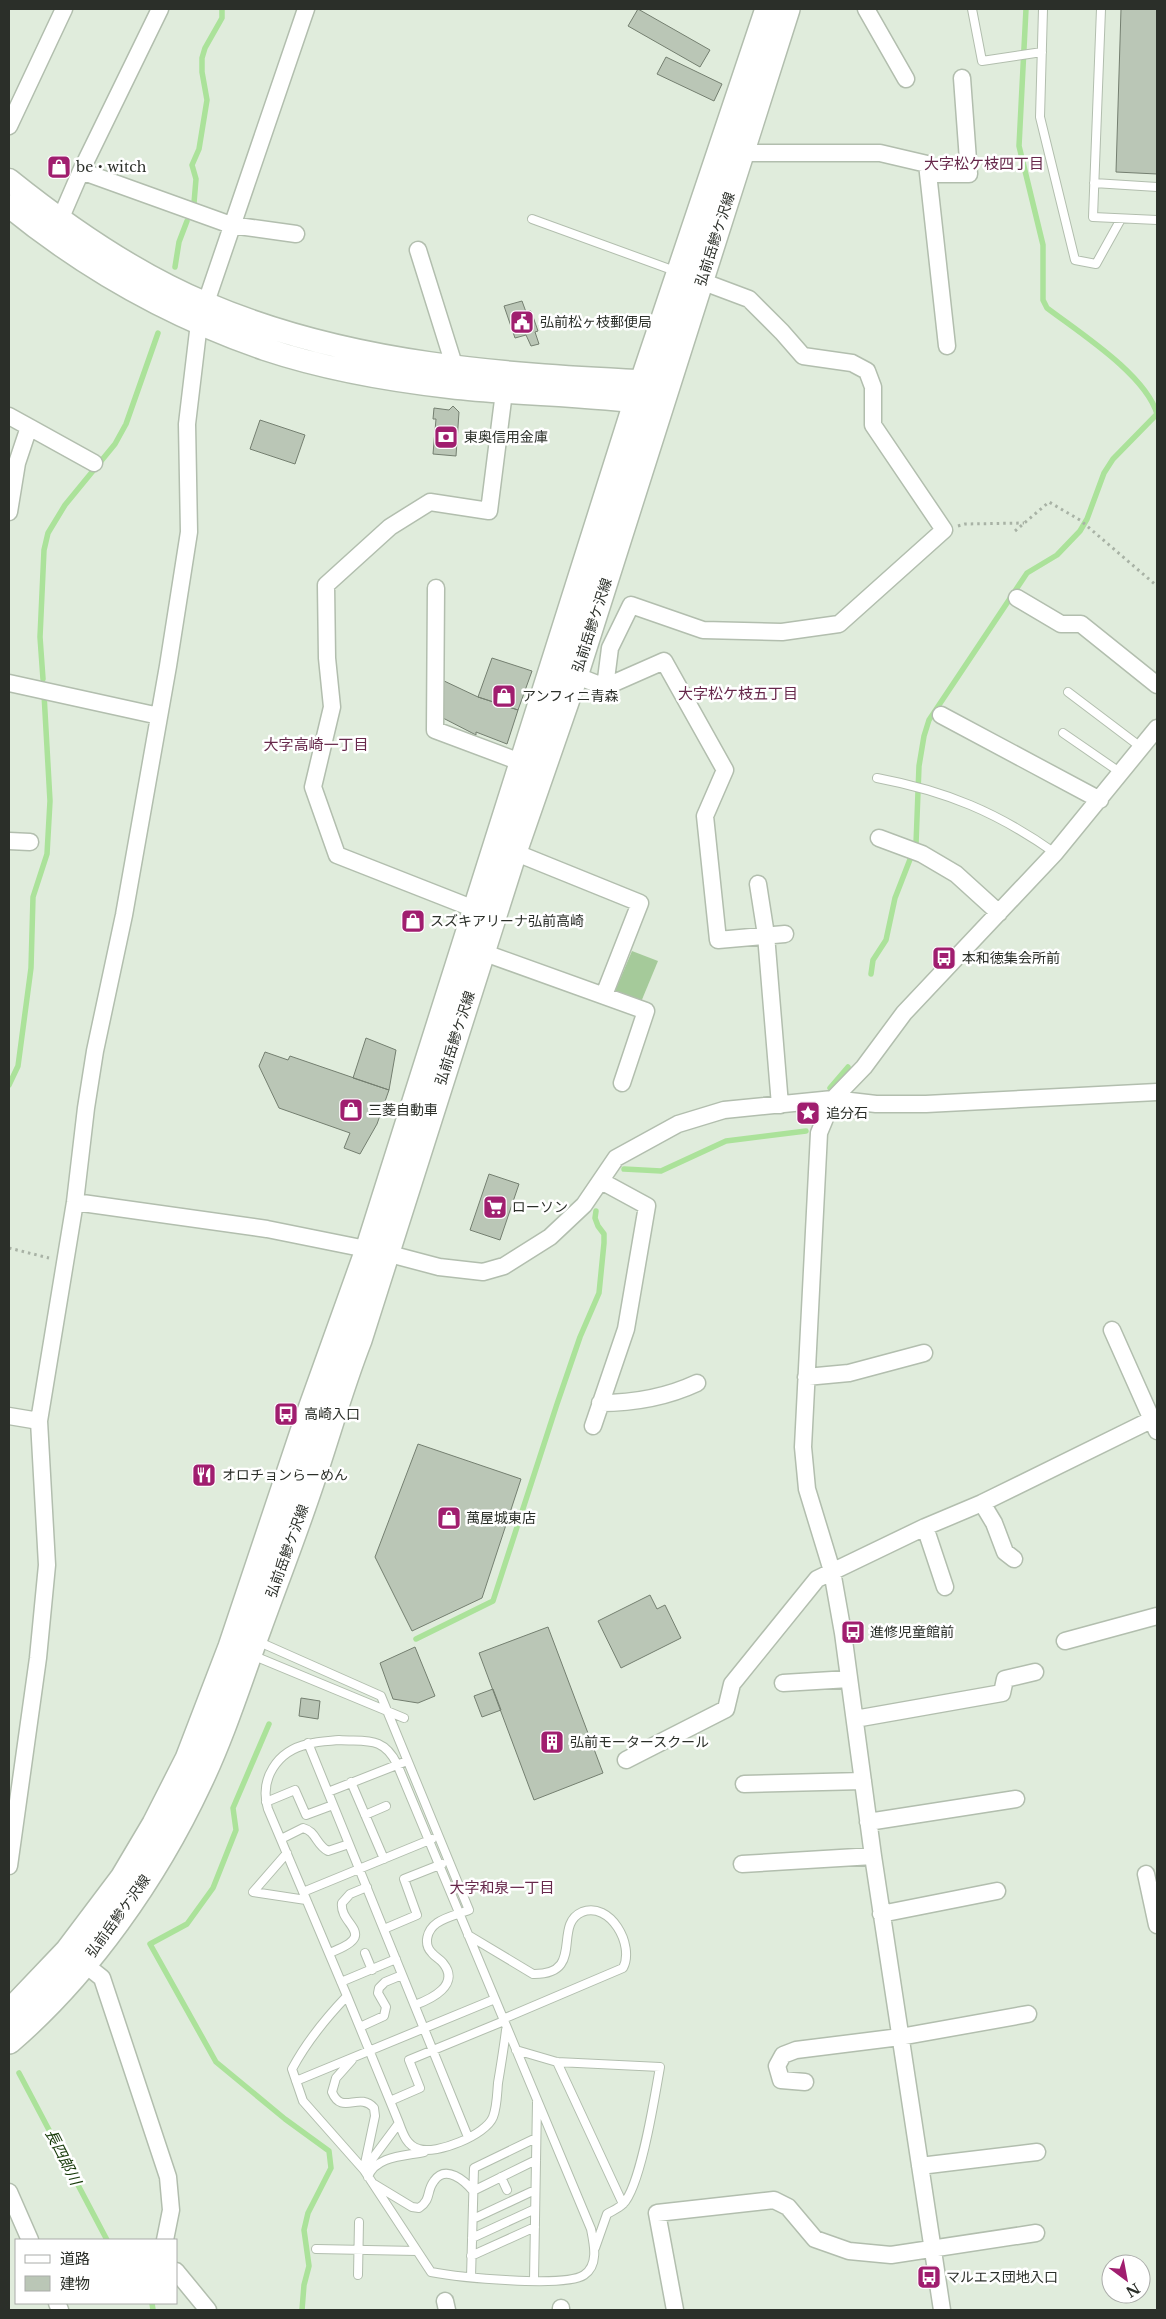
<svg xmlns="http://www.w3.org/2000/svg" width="1166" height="2319" font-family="'Libre Baskerville','Noto Sans JP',serif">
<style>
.green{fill:#a5ca9a}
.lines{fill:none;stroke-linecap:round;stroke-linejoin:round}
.stream{stroke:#abe29a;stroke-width:5.5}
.building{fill:#bac6b6;stroke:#747f70}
.lane-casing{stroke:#b2beae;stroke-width:10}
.street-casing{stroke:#b2beae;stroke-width:19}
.secondary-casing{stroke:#b2beae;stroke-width:25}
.primary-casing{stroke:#b2beae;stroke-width:28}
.path{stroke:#a8b2a5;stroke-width:3;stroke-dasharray:2.5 4;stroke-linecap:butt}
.lane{stroke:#fff;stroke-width:8}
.street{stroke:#fff;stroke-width:16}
.secondary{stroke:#fff;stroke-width:22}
.primary{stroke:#fff;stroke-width:25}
.labels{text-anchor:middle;stroke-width:5;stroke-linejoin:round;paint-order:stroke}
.poi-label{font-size:14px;fill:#2b2f29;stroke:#fff;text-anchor:start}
.street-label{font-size:14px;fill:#2b2f29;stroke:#fff}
.neighbourhood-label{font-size:15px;fill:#67284b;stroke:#fff}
.water-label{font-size:15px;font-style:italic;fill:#163908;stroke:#fff}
</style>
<rect width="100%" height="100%" fill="#e0ecdc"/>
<path class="green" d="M632,951L658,961L641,1002L615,991Z"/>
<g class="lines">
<path class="stream" d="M194,203L196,179L192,165L199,149L207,100L202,72V58L205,48L222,18V9
M175,267L179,242L187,221
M43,679L40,637L44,550L48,533L65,505L115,444L126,424L158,333
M871,974L873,960L886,940L895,898L916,844L919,766L924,736L929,720L1027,573L1057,555L1080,531L1087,519L1104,473L1113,459L1157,414C1146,375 1080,333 1047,308L1043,300V245L1019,146L1026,9
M9,1085L18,1066L31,968L33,897L47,854L50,801L44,694
M830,1088L848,1067
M624,1169L661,1171L726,1141L806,1131
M416,1639L493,1601L557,1404L580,1337L599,1293L604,1243V1234L598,1226L595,1218L596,1211
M269,1724L233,1808L236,1830L213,1888L187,1924L150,1944L216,2062L285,2119L329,2151L331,2168L308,2213L304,2230L309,2266L304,2285L302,2310
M19,2073L107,2240
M152,2303L153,2310"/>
</g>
<path class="building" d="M638,9L710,50L700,67L628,26Z
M1121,9H1157V174L1116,172Z
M666,57L722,84L714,101L657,74Z
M522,301L526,312L531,311L538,331L535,332L539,344L531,346L526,335L515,338L504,306Z
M453,406L459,412L456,456L433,454L436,419H433L434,408L449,410Z
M260,420L305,435L295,464L250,449Z
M492,658L532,671L518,710L478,697Z
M442,680L478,697L518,710L507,744L476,732V735L443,718Z
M366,1038L396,1050L389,1090L353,1078Z
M265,1052L288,1060L290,1056L389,1090L377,1124L360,1154L344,1148L350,1133L279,1108L259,1066Z
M489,1174L519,1184L500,1240L470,1230Z
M418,1444L521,1479L482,1598L412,1631L375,1557Z
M650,1595L657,1609L665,1605L681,1638L621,1668L598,1621Z
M548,1627L603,1773L534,1800L479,1653Z
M415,1647L435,1696L418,1703L393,1699L380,1663Z
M493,1689L501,1710L482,1717L474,1696Z
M301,1698L320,1701L318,1719L299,1716Z"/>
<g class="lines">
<g class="lane-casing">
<path id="lane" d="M972,9L982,61L1042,52
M1043,9L1040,117L1075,260L1096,264L1121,219
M1101,9L1093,217L1157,220
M1094,183L1157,187
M532,219L675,271
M1068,692L1142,748
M1063,733L1121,773
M877,778C946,791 997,812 1055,853
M257,1641L381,1696L469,1910C459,1914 445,1917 437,1923C427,1930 423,1944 432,1953C435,1957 440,1959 443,1963C461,1985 431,1999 415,2005
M252,1655L404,1718
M339,1740C367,1742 383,1736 397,1764L591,2229C594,2244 599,2265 584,2275C565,2288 456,2277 431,2272L364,2170L303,2101L292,2069C307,2041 325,2019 347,1996L268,1809C259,1779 277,1751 308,1744C318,1741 329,1741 339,1740Z
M308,1743L468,2137
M351,1782L384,1859
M328,1792L407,1761
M266,1802L295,1790L306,1815L333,1805
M365,1815L386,1806
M281,1839L303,1828C316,1831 316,1845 328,1851L349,1844
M287,1853L253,1892L306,1900
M303,1892L432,1839
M384,1929L417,1915L404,1879L442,1864
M468,1935L533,1974C586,1975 552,1925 582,1912C610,1901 635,1945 623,1968L503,2019
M329,1953C381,1934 339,1926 342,1903L350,1894L367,1887
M365,1953L372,1970
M341,1982L396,1959
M347,1996L399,2123
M360,2027L384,2016L386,2007L378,1993L379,1988L385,1982L402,1975
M516,2050L557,2062L660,2067C655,2095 641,2186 623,2204C619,2208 612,2211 607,2214L595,2248
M352,2060L336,2078L332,2092C342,2116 359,2091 374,2108L375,2116L364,2168
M557,2062L623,2204
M296,2081L495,1999
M390,2101L420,2088L409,2060L504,2021
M364,2170L399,2123C403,2134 407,2146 419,2149C436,2155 486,2135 493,2117C497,2107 497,2094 498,2083C501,2065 504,2047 506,2030
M368,2177C375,2156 405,2156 424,2152
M501,2177L507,2190
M374,2184L412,2207L419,2208C432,2199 426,2191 434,2181C446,2164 465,2181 473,2191L536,2160
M473,2219L535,2190
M472,2238L535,2209
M316,2249L417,2251
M471,2256L535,2227
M358,2275L359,2222
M471,2277L474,2168L536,2138
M534,2280L537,2102"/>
</g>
<g class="street-casing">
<path id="street" d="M866,9L906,79
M9,126L64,9
M742,153H880L927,164L947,346
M81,171L231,225L296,234
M928,174H969L962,78
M56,229L81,171L160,9
M418,250L455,368
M9,416L29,427L17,463L9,512
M29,427L94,463
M436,588L435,730L531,766
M1017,598L1061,624H1081L1157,685
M567,672L605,687L610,648L631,605L703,630L782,632L839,624L944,530L873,425V387L867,371L852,363L803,356L782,332L749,299L693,278
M9,683L159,716
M605,687L664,661L725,770L705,816L718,940L785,934
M941,715L1100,800
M879,838L922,854L956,874L999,913
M9,841L30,842
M514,852L640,903L604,995
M758,884L766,935L780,1105
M477,910L337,855L313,787L332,707L327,658L326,585L390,527L430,502L489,511L504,392
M482,952L646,1011L622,1083
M75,1202L267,1229L386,1253L439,1267L483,1272L504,1266L550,1237L584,1205L616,1158L678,1124L724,1110L833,1099L876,1104H926L1157,1092
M1112,1330L1157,1431
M806,1377L849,1373L924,1353
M600,1403C633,1403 667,1397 697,1383
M9,1416L39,1421
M593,1426L626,1329L647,1206L601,1181
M982,1503L994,1523L1005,1552L1014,1559
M925,1527L945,1587
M1065,1641L1157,1616
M783,1683L849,1679
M855,1719L1002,1693L1005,1679L1035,1672
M626,1760L726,1709L732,1684L817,1579L925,1527L982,1503L1157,1417
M744,1784L863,1781
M868,1822L1016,1799
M742,1864L873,1856
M9,1866L38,1658L47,1565L39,1421L75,1202L86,1108L95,1051L124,915L168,666L189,532L187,424L199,323L306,9
M1146,1874L1157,1925
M881,1914L997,1891
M77,1958L102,1978L168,2177L171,2210L165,2240
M805,2082L781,2080L777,2066L783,2055L796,2050L900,2037L1028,2014
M920,2166L1037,2152
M9,2192L30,2240
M176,2271L208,2310
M445,2301L447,2310
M57,2303L60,2310
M561,2308V2310
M675,2310L657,2213L774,2200L788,2207L815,2239L849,2251L891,2255L1036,2233
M942,2310L873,1856L843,1633L832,1571L807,1489L803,1447L819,1133L833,1099L864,1067L904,1013L1055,853L1157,728"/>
</g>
<g class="secondary-casing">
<path id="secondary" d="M9,180C70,229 135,274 207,304C350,365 506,375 659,382
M9,206C85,268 172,317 265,349C325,369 388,380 450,387C518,395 586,394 653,404"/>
</g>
<g class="primary-casing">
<path id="primary" d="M9,2013L68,1951L123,1878L155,1824L188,1759L231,1647L307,1420L368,1250L643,381L768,9
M9,2041C88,1973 155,1877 199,1783C223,1733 240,1678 259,1627C275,1583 292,1539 307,1495C325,1444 339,1391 359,1340L514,852L575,676L787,9"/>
</g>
<path class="path" d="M958,526L965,524L1024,523
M1015,531L1049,502L1080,520L1157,586
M9,1248L49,1258"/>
<use href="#lane" class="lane"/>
<use href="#street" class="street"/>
<use href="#secondary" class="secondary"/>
<use href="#primary" class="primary"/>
</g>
<defs>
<g id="shop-square" transform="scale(1.25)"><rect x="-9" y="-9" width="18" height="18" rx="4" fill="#a01e6f" stroke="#fff"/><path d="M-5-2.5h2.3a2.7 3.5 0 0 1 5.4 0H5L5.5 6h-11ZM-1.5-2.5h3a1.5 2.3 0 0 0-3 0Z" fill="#fff"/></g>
<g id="civic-square" transform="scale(1.25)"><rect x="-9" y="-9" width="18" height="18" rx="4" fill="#a01e6f" stroke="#fff"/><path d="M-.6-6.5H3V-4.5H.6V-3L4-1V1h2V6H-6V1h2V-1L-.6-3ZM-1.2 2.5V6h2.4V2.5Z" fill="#fff"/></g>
<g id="bank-square" transform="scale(1.25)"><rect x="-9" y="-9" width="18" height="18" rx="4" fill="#a01e6f" stroke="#fff"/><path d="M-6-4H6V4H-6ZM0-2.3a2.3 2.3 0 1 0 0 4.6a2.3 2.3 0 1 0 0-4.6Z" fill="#fff"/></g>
<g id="bus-square" transform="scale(1.25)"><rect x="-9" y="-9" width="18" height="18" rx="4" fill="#a01e6f" stroke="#fff"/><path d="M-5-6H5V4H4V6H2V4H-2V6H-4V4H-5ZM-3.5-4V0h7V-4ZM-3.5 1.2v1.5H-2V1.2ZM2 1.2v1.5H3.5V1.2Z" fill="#fff"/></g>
<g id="sight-square" transform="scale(1.25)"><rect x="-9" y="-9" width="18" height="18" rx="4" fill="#a01e6f" stroke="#fff"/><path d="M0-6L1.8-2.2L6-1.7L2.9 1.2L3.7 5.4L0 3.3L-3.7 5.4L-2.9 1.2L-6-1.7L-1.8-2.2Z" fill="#fff"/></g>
<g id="supermarket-square" transform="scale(1.25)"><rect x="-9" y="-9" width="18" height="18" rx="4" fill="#a01e6f" stroke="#fff"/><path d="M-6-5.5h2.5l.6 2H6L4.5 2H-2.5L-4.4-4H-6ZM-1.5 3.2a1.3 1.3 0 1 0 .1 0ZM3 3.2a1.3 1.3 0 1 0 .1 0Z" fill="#fff"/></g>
<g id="restaurant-square" transform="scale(1.25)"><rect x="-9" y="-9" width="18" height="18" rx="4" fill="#a01e6f" stroke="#fff"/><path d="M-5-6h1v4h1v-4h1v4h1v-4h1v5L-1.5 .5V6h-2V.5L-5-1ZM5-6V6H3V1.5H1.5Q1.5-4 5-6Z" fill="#fff"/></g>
<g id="building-square" transform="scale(1.25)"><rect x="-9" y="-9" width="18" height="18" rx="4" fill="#a01e6f" stroke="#fff"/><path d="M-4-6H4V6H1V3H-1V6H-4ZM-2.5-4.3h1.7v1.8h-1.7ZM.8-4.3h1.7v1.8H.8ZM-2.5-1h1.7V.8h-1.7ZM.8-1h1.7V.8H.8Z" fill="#fff"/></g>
</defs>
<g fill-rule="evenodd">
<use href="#shop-square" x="59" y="167"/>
<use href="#civic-square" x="522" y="322"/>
<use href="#bank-square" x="446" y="437"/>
<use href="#shop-square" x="504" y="696"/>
<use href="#shop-square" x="413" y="921"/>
<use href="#bus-square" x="944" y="958"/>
<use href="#shop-square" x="351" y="1110"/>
<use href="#sight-square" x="808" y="1113"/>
<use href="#supermarket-square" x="495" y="1207"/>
<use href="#bus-square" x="286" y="1414"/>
<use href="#restaurant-square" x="204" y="1475"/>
<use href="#shop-square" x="449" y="1518"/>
<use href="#bus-square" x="853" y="1632"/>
<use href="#building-square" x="552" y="1742"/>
<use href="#bus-square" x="929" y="2277"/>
</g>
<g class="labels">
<g class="poi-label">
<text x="76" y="172">be・witch</text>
<text x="540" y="327">弘前松ヶ枝郵便局</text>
<text x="464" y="442">東奥信用金庫</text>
<text x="522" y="701">アンフィニ青森</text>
<text x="430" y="926">スズキアリーナ弘前高崎</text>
<text x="962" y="963">本和徳集会所前</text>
<text x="368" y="1115">三菱自動車</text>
<text x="826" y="1118">追分石</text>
<text x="512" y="1212">ローソン</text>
<text x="304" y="1419">高崎入口</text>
<text x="222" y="1480">オロチョンらーめん</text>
<text x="466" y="1523">萬屋城東店</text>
<text x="870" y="1637">進修児童館前</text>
<text x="570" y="1747">弘前モータースクール</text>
<text x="946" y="2282">マルエス団地入口</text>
</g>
<g class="street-label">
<text transform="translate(715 239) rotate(-72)" y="5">弘前岳鰺ケ沢線</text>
<text transform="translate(592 625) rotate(-72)" y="5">弘前岳鰺ケ沢線</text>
<text transform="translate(455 1038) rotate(-72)" y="5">弘前岳鰺ケ沢線</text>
<text transform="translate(287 1551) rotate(-70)" y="5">弘前岳鰺ケ沢線</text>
<text transform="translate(118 1916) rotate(-54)" y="5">弘前岳鰺ケ沢線</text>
</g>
<g class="neighbourhood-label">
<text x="984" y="169">大字松ケ枝四丁目</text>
<text x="738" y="699">大字松ケ枝五丁目</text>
<text x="316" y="750">大字高崎一丁目</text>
<text x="502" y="1893">大字和泉一丁目</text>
</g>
<g class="water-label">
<text transform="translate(63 2157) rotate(63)" y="5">長四郎川</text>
</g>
</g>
<rect width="1166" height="2319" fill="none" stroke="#2b2f29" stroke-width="20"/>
<rect x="15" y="2239" width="162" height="65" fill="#ffffff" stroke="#aaaca9"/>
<rect x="25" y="2255" width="25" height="8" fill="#ffffff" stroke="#aaaca9"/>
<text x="60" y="2264" font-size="15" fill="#2b2f29">道路</text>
<rect x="25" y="2276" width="25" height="15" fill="#bac6b6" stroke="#aaaca9"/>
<text x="60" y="2289" font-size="15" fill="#2b2f29">建物</text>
<g transform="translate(1126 2279) rotate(148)"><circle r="24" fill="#ffffff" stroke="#aaaca9"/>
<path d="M0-4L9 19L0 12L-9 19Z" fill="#a01e6f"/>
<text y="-8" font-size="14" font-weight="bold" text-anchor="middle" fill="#2b2f29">N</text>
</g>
</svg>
